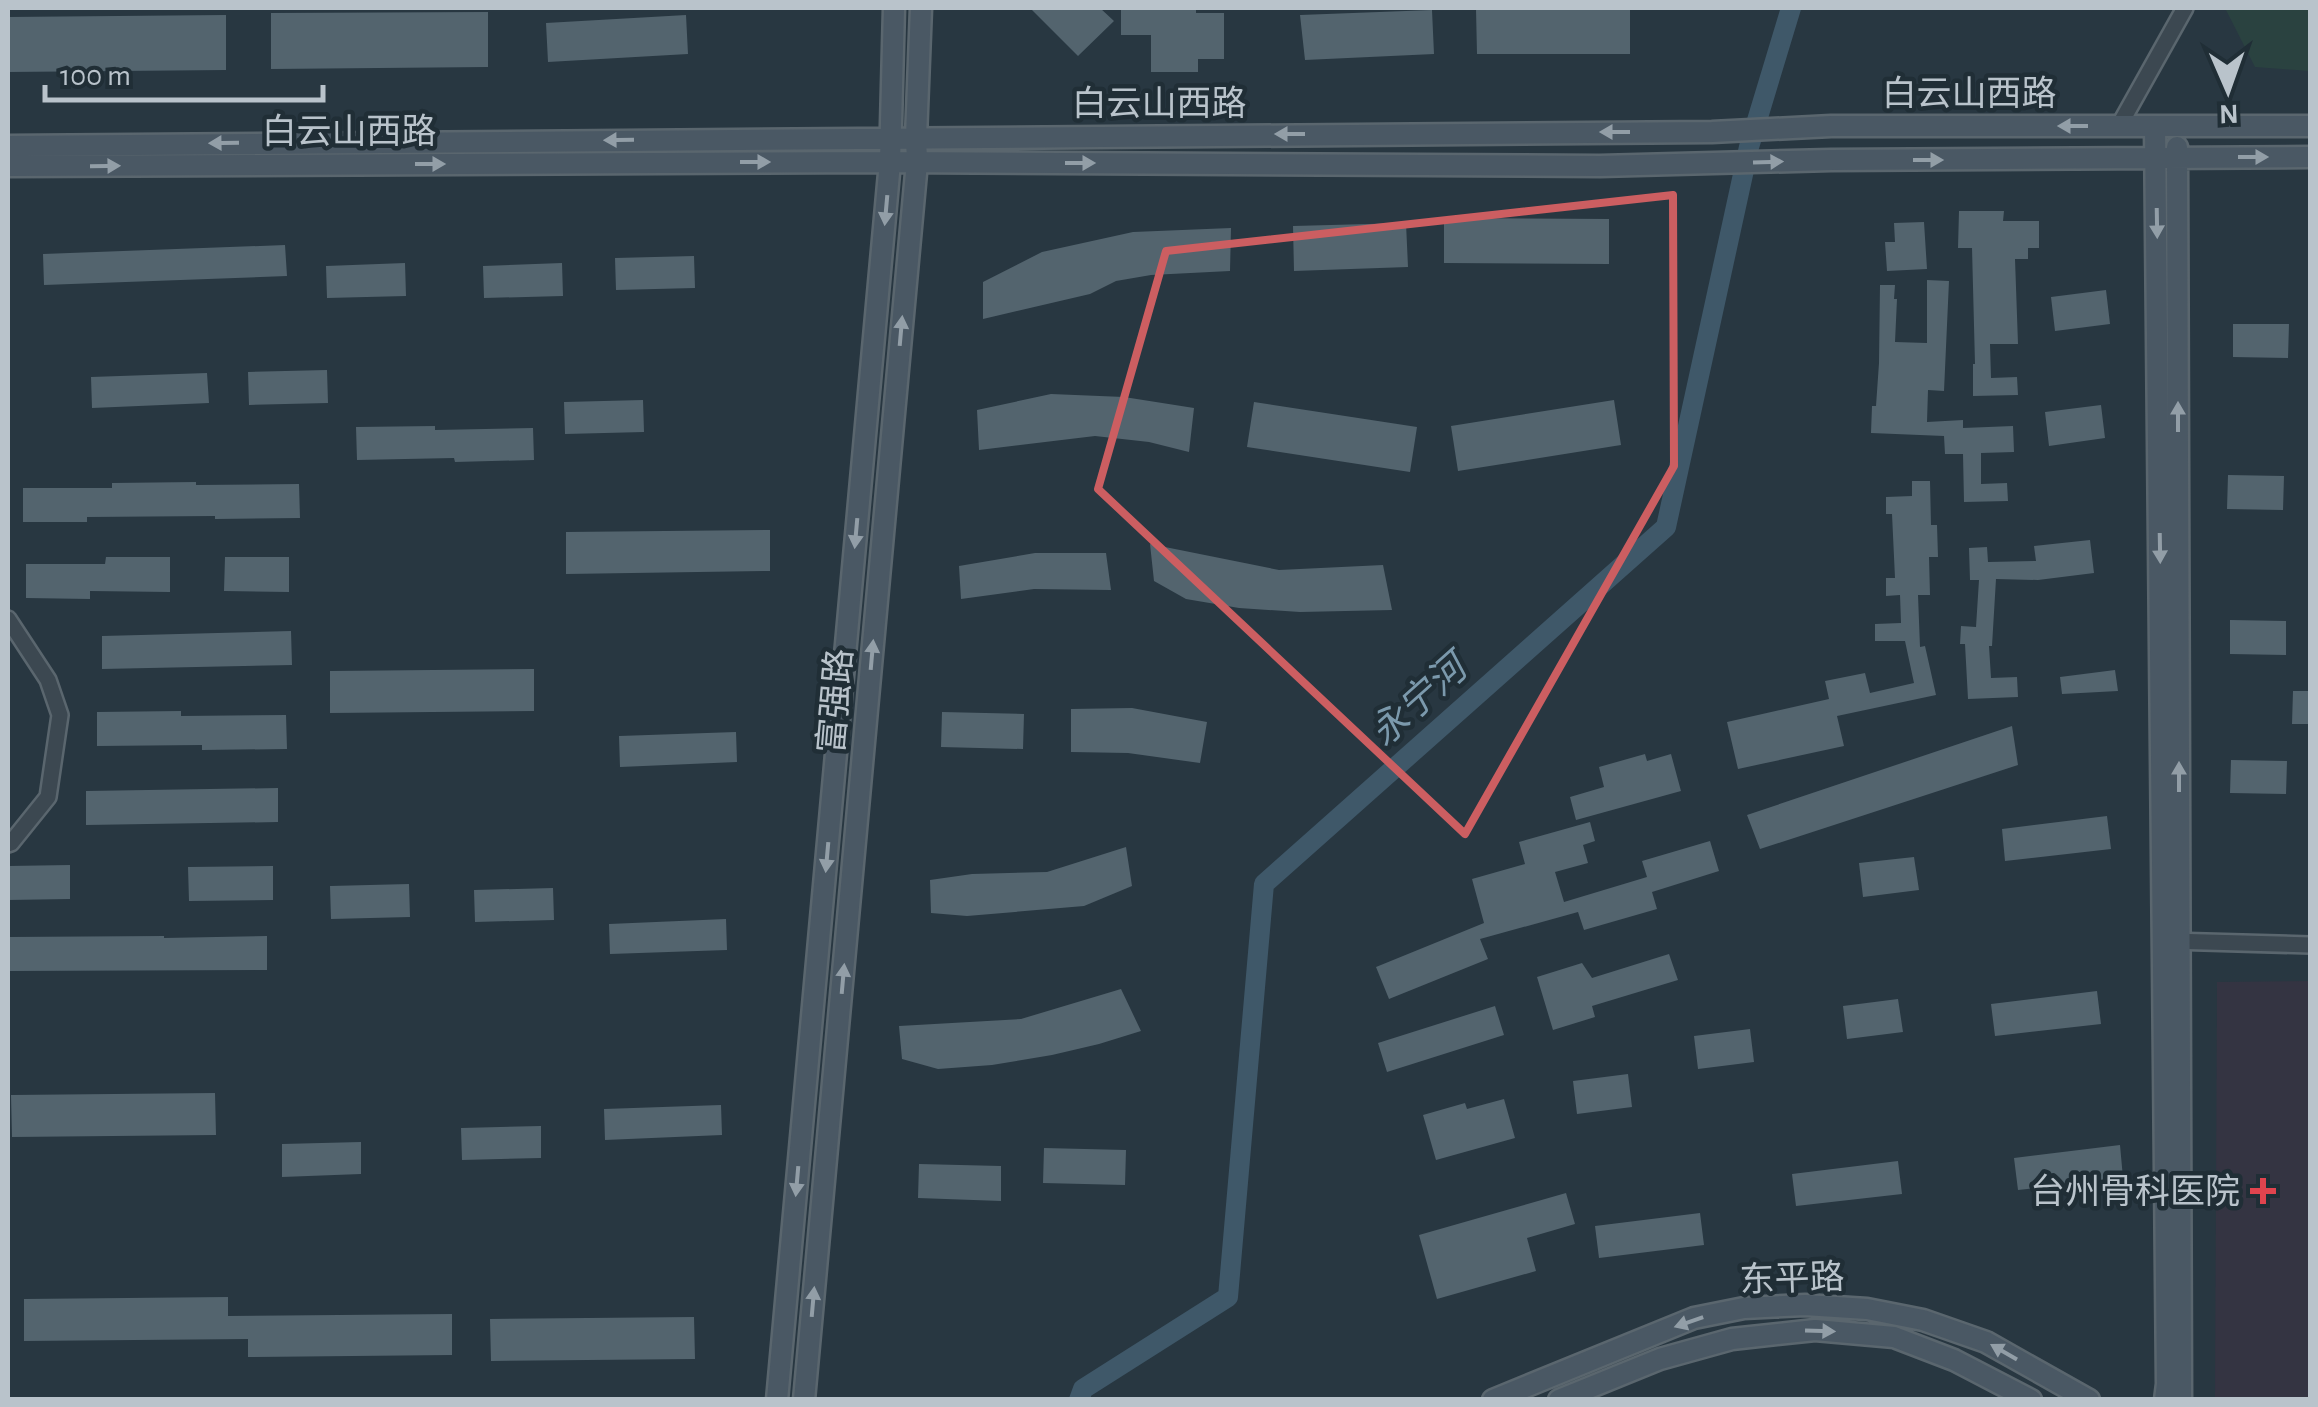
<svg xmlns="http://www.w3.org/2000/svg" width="2318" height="1407" font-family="'Alegreya Sans','Noto Sans SC',sans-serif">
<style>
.medical{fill:#343442}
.green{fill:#2a4240}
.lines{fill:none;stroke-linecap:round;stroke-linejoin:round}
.canal{stroke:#3f5869;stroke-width:20}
.building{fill:#53646e}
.street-casing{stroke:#5a666e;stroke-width:20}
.secondary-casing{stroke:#5a666e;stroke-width:25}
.street{stroke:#3c4851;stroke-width:15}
.secondary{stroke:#4a5864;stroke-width:20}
.oneway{fill:#929ea7}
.marked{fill:none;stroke:#cc5e61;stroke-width:8;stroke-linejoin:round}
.health-dot{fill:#e0444e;stroke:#202e36;stroke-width:4}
.labels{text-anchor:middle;stroke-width:9;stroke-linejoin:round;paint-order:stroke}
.street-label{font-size:35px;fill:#b9c3cb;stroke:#202e36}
.poi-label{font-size:35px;fill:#b9c3cb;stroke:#202e36;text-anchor:end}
.water-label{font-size:38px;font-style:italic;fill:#7b99ac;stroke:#202e36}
</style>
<rect width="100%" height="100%" fill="#283741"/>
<path class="medical" d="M2310,981V1399H2215L2217,982Z"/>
<path class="green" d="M2225,8H2310V71L2255,67Z"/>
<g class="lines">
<path class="canal" d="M1079,1400L1083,1389L1228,1297L1264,884L1666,527L1749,147L1791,8"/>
</g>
<path class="building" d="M1030,8H1100L1114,21L1078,56Z
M1121,8H1196V13H1224V59H1198V72H1151V35H1121Z
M1476,9H1630V54H1477Z
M1432,10L1434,54L1305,60L1300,15Z
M488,12V67L271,69V13Z
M226,15V70L8,72V17Z
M686,15L688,54L548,62L546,23Z
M1959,211H2004L2003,221H2039V248H2028V259H2015L2018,344H1990L1991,378L2017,377L2018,395L1973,396V364H1975L1972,248H1958Z
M1444,218L1609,219V264L1444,263Z
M1924,222L1927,269L1887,271L1885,242H1895L1894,223Z
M1406,223L1408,267L1294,271L1293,226Z
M1231,228L1230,271L1151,275L1116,281L1090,294L983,319V282L1042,252L1133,232Z
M285,245L287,276L44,285L43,254Z
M694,256L695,288L616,290L615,258Z
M405,263L406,296L327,298L326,266Z
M562,263L563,296L484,298L483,266Z
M1927,280L1949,281L1944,391L1928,390L1927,422L1963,420V428L2013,426L2014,452L1981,453V484L2007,483L2008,501L1964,502L1963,454H1945L1944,436L1871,433L1872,406H1876L1879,363L1880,285H1895L1894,299H1897L1895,342L1927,343Z
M2106,290L2110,324L2055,331L2051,297Z
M2233,324H2289L2288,358L2233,357Z
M327,370L328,403L249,405L248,372Z
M207,373L209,403L92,408L91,377Z
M1051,394L1124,397L1194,408L1189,452L1149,442L1095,436L979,450L977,410Z
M643,400L644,432L565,434L564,402Z
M1614,400L1621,445L1458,471L1451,426Z
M1254,402L1417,427L1410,472L1247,447Z
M2101,405L2105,438L2049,446L2045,412Z
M435,426V430L533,428L534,460L455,462L454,458L357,460L356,427Z
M2228,475L2284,476L2283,510L2227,509Z
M1912,481H1930L1931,525H1937L1938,557H1929L1930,595H1918L1920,647L1925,646L1936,695L1837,716L1844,746L1738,769L1727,722L1829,699L1825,681L1865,673L1870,693L1914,683L1905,641H1875V624L1901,623L1900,595L1886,596V578H1895L1892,514H1886V497L1912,496Z
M196,482V485L299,484L300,518L215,519V516L87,517V522H23V488H112V483Z
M770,530V571L566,574V532Z
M2090,540L2094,573L2038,580L1996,579L1992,646H1989L1991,678L2017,677L2018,697L1968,699L1965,644H1960L1961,626L1976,627L1979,580H1970L1969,548L1987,547L1988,562L2036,561L2034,546Z
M1150,544L1279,570L1383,565L1392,610L1300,612L1239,608L1186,599L1154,581Z
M1035,553H1106L1111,590L1034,589L961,599L959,566Z
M106,557H170V592L90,591V599L26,598V564H105Z
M225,557H289V592L224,591Z
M2230,620L2286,621V655L2230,654Z
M291,631L292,665L102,669V636Z
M534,669V711L330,713V671Z
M2115,670L2118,691L2062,694L2060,677Z
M2293,691H2310V724H2292Z
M1132,708L1207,722L1200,763L1128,753L1071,752V709Z
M181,711V716L286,715L287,749L202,750V745L97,746V712Z
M942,712L1024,714L1023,749L941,747Z
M2012,726L2018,765L1760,849L1747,815Z
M736,732L737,762L620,767L619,736Z
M1645,754L1647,761L1671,754L1681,791L1576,820L1570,797L1604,787L1599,767Z
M2231,760L2287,761L2286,794L2230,793Z
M278,788V822L86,825V791Z
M2107,816L2111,849L2005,861L2002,829Z
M1590,822L1595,841L1583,845L1588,863L1555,872L1564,902L1647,877L1642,861L1710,841L1719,871L1652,892L1657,909L1584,930L1578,912L1480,939L1488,959L1389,999L1376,967L1484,923L1472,879L1525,864L1519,842Z
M1126,847L1132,886L1084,906L967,916L931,913L930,880L972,874L1047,872Z
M1914,857L1919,890L1863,897L1859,863Z
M70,865V899L8,900V866Z
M273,866V900L189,901L188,867Z
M409,884L410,917L331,919L330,886Z
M553,888L554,920L475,922L474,890Z
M726,919L727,950L610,954L609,924Z
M164,936V938L267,936V970L8,971V937Z
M1669,954L1678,980L1592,1006L1595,1017L1553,1030L1537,977L1582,963L1592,978Z
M1121,989L1141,1031L1099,1044L1052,1055L992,1065L938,1069L902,1059L899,1026L1021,1019Z
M2097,991L2101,1024L1995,1036L1991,1004Z
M1898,999L1903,1032L1847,1039L1843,1006Z
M1495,1006L1504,1035L1387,1072L1378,1043Z
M1750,1029L1754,1062L1698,1069L1694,1036Z
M1628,1074L1632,1107L1577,1114L1573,1081Z
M215,1093L216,1135L12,1137L11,1095Z
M1504,1099L1515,1138L1436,1160L1423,1115L1465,1103L1467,1109Z
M721,1105L722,1135L605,1140L604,1109Z
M541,1126V1158L462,1160L461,1128Z
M361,1142V1174L282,1177V1144Z
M2120,1145L2123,1178L2018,1190L2014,1158Z
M1044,1148L1126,1150L1125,1185L1043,1183Z
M1898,1161L1902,1194L1796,1206L1792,1174Z
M919,1164L1001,1166V1201L918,1198Z
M1566,1193L1575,1224L1527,1238L1536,1271L1437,1299L1419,1235Z
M1700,1213L1704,1245L1599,1258L1595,1226Z
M228,1297V1316L452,1314V1355L248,1357V1339L24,1341V1299Z
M694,1317L695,1359L491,1361L490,1319Z"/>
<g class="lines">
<g class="street-casing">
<path id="street" d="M2119,126L2185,8
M8,619L48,680L60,715L48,797L11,843L8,844
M2170,941L2310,945"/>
</g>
<g class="secondary-casing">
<path id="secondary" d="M2155,126L2167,1384L2165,1400
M8,146L1712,132L1831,126H2310
M2177,147L2181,1400
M8,166L890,162L1600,166L1831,160L2310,157
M777,1400L890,162L894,8
M804,1400L917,162L916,137L921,8
M1493,1400L1694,1318L1744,1308L1805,1305L1867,1309L1923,1320L1986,1342L2089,1400
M1559,1400L1660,1359L1732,1339L1815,1330L1894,1337L1954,1360L2031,1400"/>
</g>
<use href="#street" class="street"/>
<use href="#secondary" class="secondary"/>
</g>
<defs><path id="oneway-solid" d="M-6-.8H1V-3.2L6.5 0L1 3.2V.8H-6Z" transform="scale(2.5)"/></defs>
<g class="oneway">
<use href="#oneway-solid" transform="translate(2073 126) rotate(-180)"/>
<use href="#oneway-solid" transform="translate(1615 132) rotate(180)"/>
<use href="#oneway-solid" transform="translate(1290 134) rotate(180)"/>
<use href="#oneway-solid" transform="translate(619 140) rotate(179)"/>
<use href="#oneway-solid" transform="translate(224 143) rotate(179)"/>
<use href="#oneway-solid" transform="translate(2253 157)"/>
<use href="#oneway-solid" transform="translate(1928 160)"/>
<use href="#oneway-solid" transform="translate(755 162)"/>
<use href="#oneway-solid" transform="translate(1768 162) rotate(-2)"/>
<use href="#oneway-solid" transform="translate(1080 163)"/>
<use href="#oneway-solid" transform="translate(430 164)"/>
<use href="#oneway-solid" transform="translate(105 166) rotate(-1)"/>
<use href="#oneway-solid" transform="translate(886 210) rotate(95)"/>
<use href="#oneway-solid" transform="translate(2157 223) rotate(89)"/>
<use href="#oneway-solid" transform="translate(901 331) rotate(-85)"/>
<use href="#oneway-solid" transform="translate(2178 417) rotate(-90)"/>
<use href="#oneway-solid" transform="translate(856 533) rotate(95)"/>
<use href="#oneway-solid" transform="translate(2160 548) rotate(89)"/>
<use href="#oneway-solid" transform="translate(872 655) rotate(-85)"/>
<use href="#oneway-solid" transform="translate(2179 777) rotate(-90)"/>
<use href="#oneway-solid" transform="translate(827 857) rotate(95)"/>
<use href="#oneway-solid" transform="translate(843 979) rotate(-85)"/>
<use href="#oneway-solid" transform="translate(797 1181) rotate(95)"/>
<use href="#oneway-solid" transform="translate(813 1302) rotate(-85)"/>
<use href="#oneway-solid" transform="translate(1689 1322) rotate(161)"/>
<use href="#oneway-solid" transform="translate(1820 1331) rotate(2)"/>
<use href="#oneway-solid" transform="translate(2004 1352) rotate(-150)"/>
</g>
<path class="marked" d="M1673,195L1674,466L1465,834L1098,489L1166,251Z"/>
<path class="health-dot" d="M2258 1176h10v10h10v10h-10v10h-10v-10h-10v-10h10z"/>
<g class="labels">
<g class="street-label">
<text x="1969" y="105">白云山西路</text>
<text x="1159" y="115">白云山西路</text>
<text x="349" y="143">白云山西路</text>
<text transform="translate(835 701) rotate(-85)" y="12">富强路</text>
<text transform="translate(1792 1278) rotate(-2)" y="12">东平路</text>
</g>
<g class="poi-label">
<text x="2240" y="1203">台州骨科医院</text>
</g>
<g class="water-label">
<text transform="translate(1418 700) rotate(-42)" y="13">永宁河</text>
</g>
</g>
<rect width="2318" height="1407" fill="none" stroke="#b9c3cb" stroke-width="20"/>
<g transform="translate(2228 90) rotate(178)" stroke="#202e36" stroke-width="8" paint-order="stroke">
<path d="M0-8L18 38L0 25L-18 38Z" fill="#b9c3cb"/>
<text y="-15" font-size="28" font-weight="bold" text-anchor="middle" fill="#b9c3cb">N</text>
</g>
<path d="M45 85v15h278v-15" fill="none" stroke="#b9c3cb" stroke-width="5"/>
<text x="60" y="85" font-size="30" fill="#b9c3cb" stroke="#202e36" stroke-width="8" paint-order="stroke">100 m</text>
</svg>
